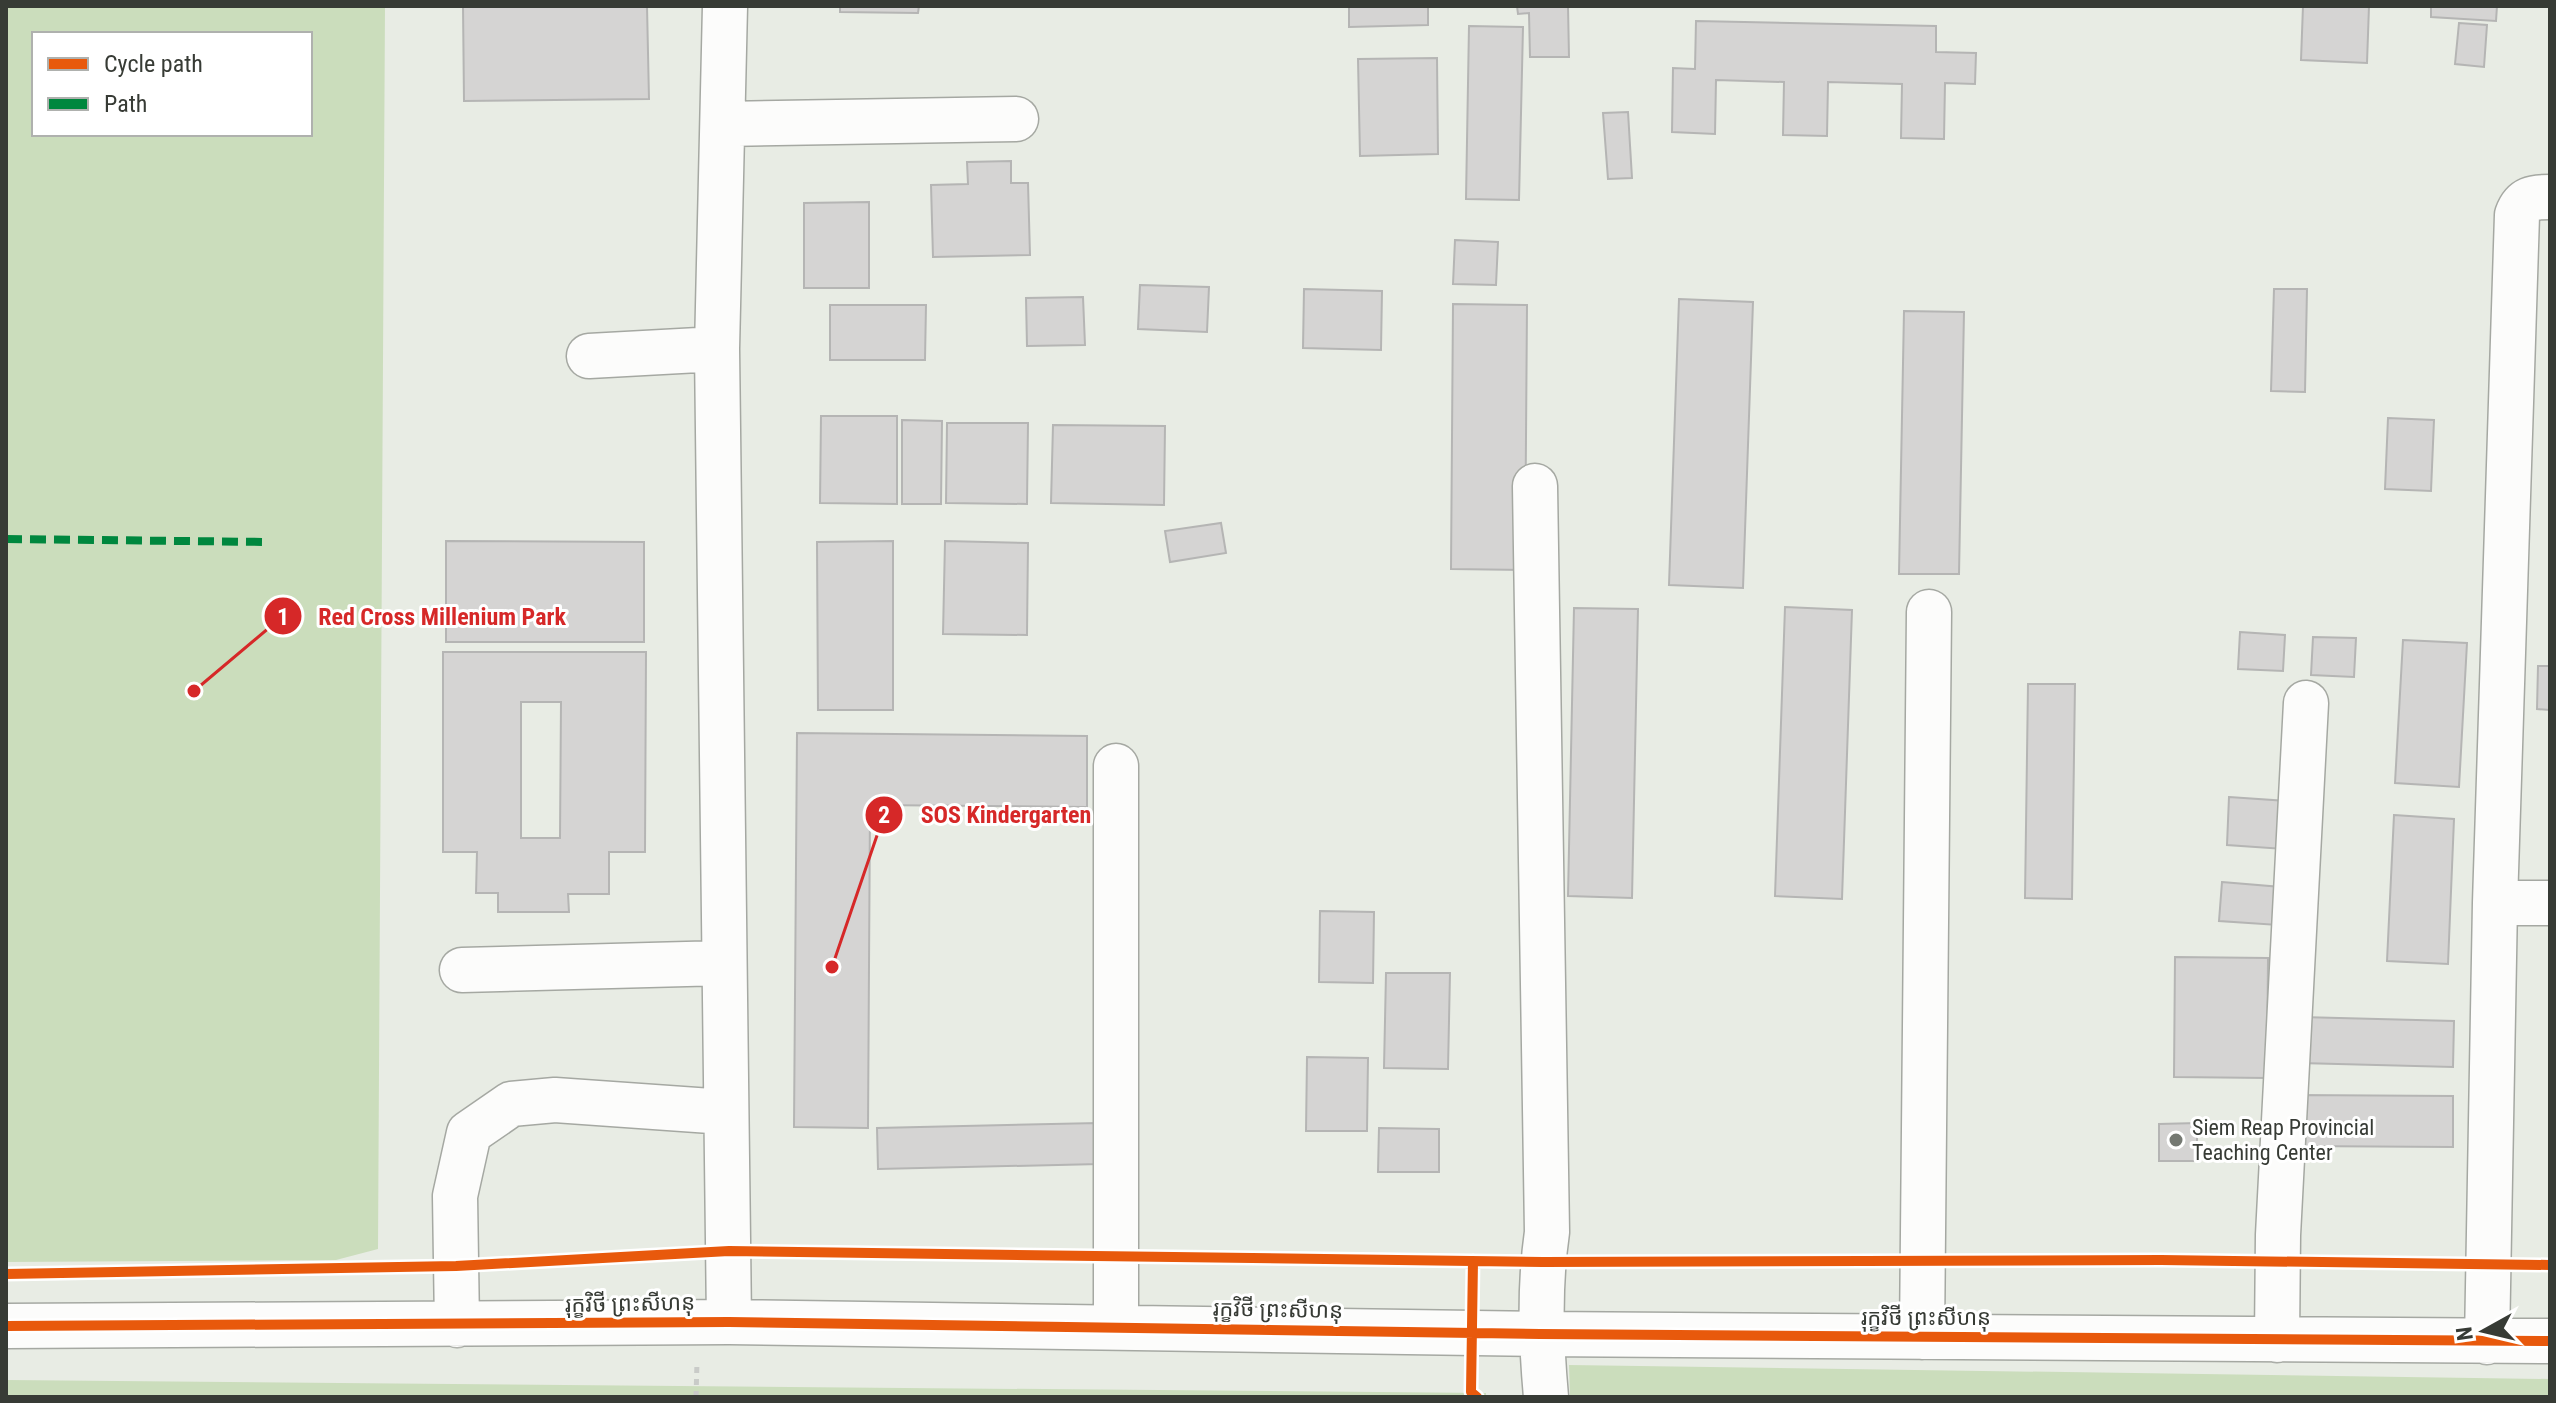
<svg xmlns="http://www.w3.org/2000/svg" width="2556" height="1403" font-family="'Roboto Condensed','Noto Sans Khmer',sans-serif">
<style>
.green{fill:#cbddbc;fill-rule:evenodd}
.building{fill:#d5d4d3;stroke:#b5b5b4;stroke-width:2;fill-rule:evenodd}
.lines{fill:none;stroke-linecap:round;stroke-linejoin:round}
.minor-casing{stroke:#a5a8a2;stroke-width:47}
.path{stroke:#c9cbc8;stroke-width:5;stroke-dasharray:6 6;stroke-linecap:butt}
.minor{stroke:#fcfcfb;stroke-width:44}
.quiet{stroke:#00873e;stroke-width:8;stroke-dasharray:16 8;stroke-linecap:butt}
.cycleway-casing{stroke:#fff;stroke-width:15}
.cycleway{stroke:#e8590c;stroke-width:10}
.poi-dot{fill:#757972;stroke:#fff;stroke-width:3}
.labels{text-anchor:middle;stroke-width:6;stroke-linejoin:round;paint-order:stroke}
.poi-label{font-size:22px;fill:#373b35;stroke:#fff;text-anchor:start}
.street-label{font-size:22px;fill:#373b35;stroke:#fff}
.leader{fill:none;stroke:#d62828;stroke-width:3}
.callout-dot{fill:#d62828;stroke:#fff;stroke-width:3}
.mark-label{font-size:24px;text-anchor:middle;font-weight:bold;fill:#fff}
.callout-label{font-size:24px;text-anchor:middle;font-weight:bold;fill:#d62828;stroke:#fff;stroke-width:6;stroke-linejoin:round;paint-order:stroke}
</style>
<rect width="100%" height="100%" fill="#e8ece4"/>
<path class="green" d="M6,6H385L378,1249L336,1260L6,1262ZM34,34H310V134H34Z
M1569,1365L2550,1379V1397H1570Z
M6,1380L1486,1393V1397H6Z"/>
<path class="building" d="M463,6H647L649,99L464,101Z
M840,6H919L918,13L840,12Z
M1349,6H1428V25L1349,27Z
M1517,6H1568L1569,57H1530L1529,13L1518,14Z
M2303,6H2369L2367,63L2301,60Z
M2431,6H2497L2496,21L2431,17Z
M1696,21L1936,26V52L1976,53L1975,84L1945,83L1944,139L1901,138L1902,84L1828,82L1827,136L1783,135L1784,82L1716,80L1715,134L1672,132L1673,68L1695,69Z
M2459,23L2487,25L2484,67L2455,64Z
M1469,26L1523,27L1519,200L1466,199Z
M1437,58L1438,154L1360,156L1358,59Z
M1628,112L1632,178L1608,179L1603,113Z
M1011,161V183H1028L1030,255L933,257L931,185L968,184L967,162Z
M869,202V288H804V203Z
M1455,240L1498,242L1496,285L1453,284Z
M1140,285L1209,287L1207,332L1138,329Z
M1304,289L1382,291L1381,350L1303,348Z
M2274,289H2307L2305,392L2271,391Z
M1083,297L1085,345L1027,346L1026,298Z
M1679,299L1753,302L1743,588L1669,585Z
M1453,304L1527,305L1525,570L1451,569Z
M830,305H926L925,360H830Z
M1904,311L1964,312L1959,574H1899Z
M821,416H897V504L820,503Z
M2388,418L2434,420L2431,491L2385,489Z
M902,420L942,421L941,504H902Z
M947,423H1028L1027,504L946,503Z
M1053,425L1165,426L1164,505L1051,503Z
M1221,523L1226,553L1170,562L1165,531Z
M446,541L644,542V642H446Z
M893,541V710H818L817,542Z
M945,541L1028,543L1027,635L943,634Z
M1785,607L1852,610L1842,899L1775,896Z
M1574,608L1638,609L1632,898L1568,896Z
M2240,632L2285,635L2283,671L2238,669Z
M2313,637L2356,638L2354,677L2311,675Z
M2403,640L2467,643L2459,787L2395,783Z
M443,652H646L645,852H609V894H568L569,912H498V893H476L477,852H443ZM521,702H561L560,838H521Z
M2538,666H2550V710L2537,709Z
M2028,684H2075L2072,899L2025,898Z
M797,733L1087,736V807L870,805L868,1128L794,1127Z
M2229,797L2287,801L2284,849L2227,845Z
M2394,815L2454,819L2448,964L2387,961Z
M2222,882L2281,887L2278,925L2219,921Z
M1320,911L1374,912L1373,983L1319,982Z
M2175,957L2268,958L2267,1078L2174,1077Z
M1386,973H1450L1448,1069L1384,1068Z
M2301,1017L2454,1021L2453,1067L2300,1063Z
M1307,1057L1368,1058L1367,1131H1306Z
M2296,1095L2453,1096V1147L2296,1146Z
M1098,1123L1099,1164L878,1169L877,1128Z
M2197,1123V1161H2159V1124Z
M1379,1128L1439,1129V1172H1378Z"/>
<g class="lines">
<g class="minor-casing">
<path id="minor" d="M725,6L717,349L729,1322
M725,124L1016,119
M589,356L717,349
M1535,486L1547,1232C1539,1288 1541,1341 1546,1397
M1116,766V1326
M2495,903H2550
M462,970L724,963
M457,1325L455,1196L469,1133L511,1104L555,1100L725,1112
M6,1326L729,1322L1540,1334L2550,1341
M1922,1337L1929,612
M2277,1340L2278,1235L2306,703
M2487,1342L2495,903L2517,215C2523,198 2533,197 2550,197"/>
</g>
<path class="path" d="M696,1397L697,1362"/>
<use href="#minor" class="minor"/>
<path class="quiet" d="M6,539L269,542"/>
<g class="cycleway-casing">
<path id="cycleway" d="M1473,1261L1471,1392L1477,1397
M6,1274L456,1266L729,1251L1543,1262L2161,1260L2550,1265
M6,1326L729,1322L1540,1334L2550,1341"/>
</g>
<use href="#cycleway" class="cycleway"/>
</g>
<circle class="poi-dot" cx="2176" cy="1140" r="8"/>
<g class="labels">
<g class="poi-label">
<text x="2192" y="1135">Siem Reap Provincial<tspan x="2192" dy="25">Teaching Center</tspan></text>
</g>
<g class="street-label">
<text transform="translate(630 1303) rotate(-1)" y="8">រុក្ខវិថី ព្រះសីហនុ</text>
<text transform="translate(1278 1309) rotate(1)" y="8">រុក្ខវិថី ព្រះសីហនុ</text>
<text x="1926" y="1325">រុក្ខវិថី ព្រះសីហនុ</text>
</g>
</g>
<path class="leader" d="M194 691L283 616M832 967L884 815"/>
<g class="callout-dot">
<circle cx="194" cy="691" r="8"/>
<circle cx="832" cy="967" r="8"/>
<circle cx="283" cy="616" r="20"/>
<circle cx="884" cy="815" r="20"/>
</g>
<g class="mark-label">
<text x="283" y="625">1</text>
<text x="884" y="823">2</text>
</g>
<g class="callout-label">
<text x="442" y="625">Red Cross Millenium Park</text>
<text x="1006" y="823">SOS Kindergarten</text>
</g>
<rect width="2556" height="1403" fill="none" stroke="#373b35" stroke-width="16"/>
<rect x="32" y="32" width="280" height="104" fill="#ffffff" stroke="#afb1ae" stroke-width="2"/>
<rect x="48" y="58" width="40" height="12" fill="#e8590c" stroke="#afb1ae" stroke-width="2"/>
<text x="104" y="72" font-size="24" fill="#373b35">Cycle path</text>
<rect x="48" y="98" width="40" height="12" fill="#00873e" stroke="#afb1ae" stroke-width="2"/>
<text x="104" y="112" font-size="24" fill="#373b35">Path</text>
<g transform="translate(2484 1331) rotate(262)" stroke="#ffffff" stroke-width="6" paint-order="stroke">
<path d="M0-6L14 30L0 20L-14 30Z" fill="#373b35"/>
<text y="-12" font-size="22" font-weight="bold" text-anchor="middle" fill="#373b35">N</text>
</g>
</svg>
